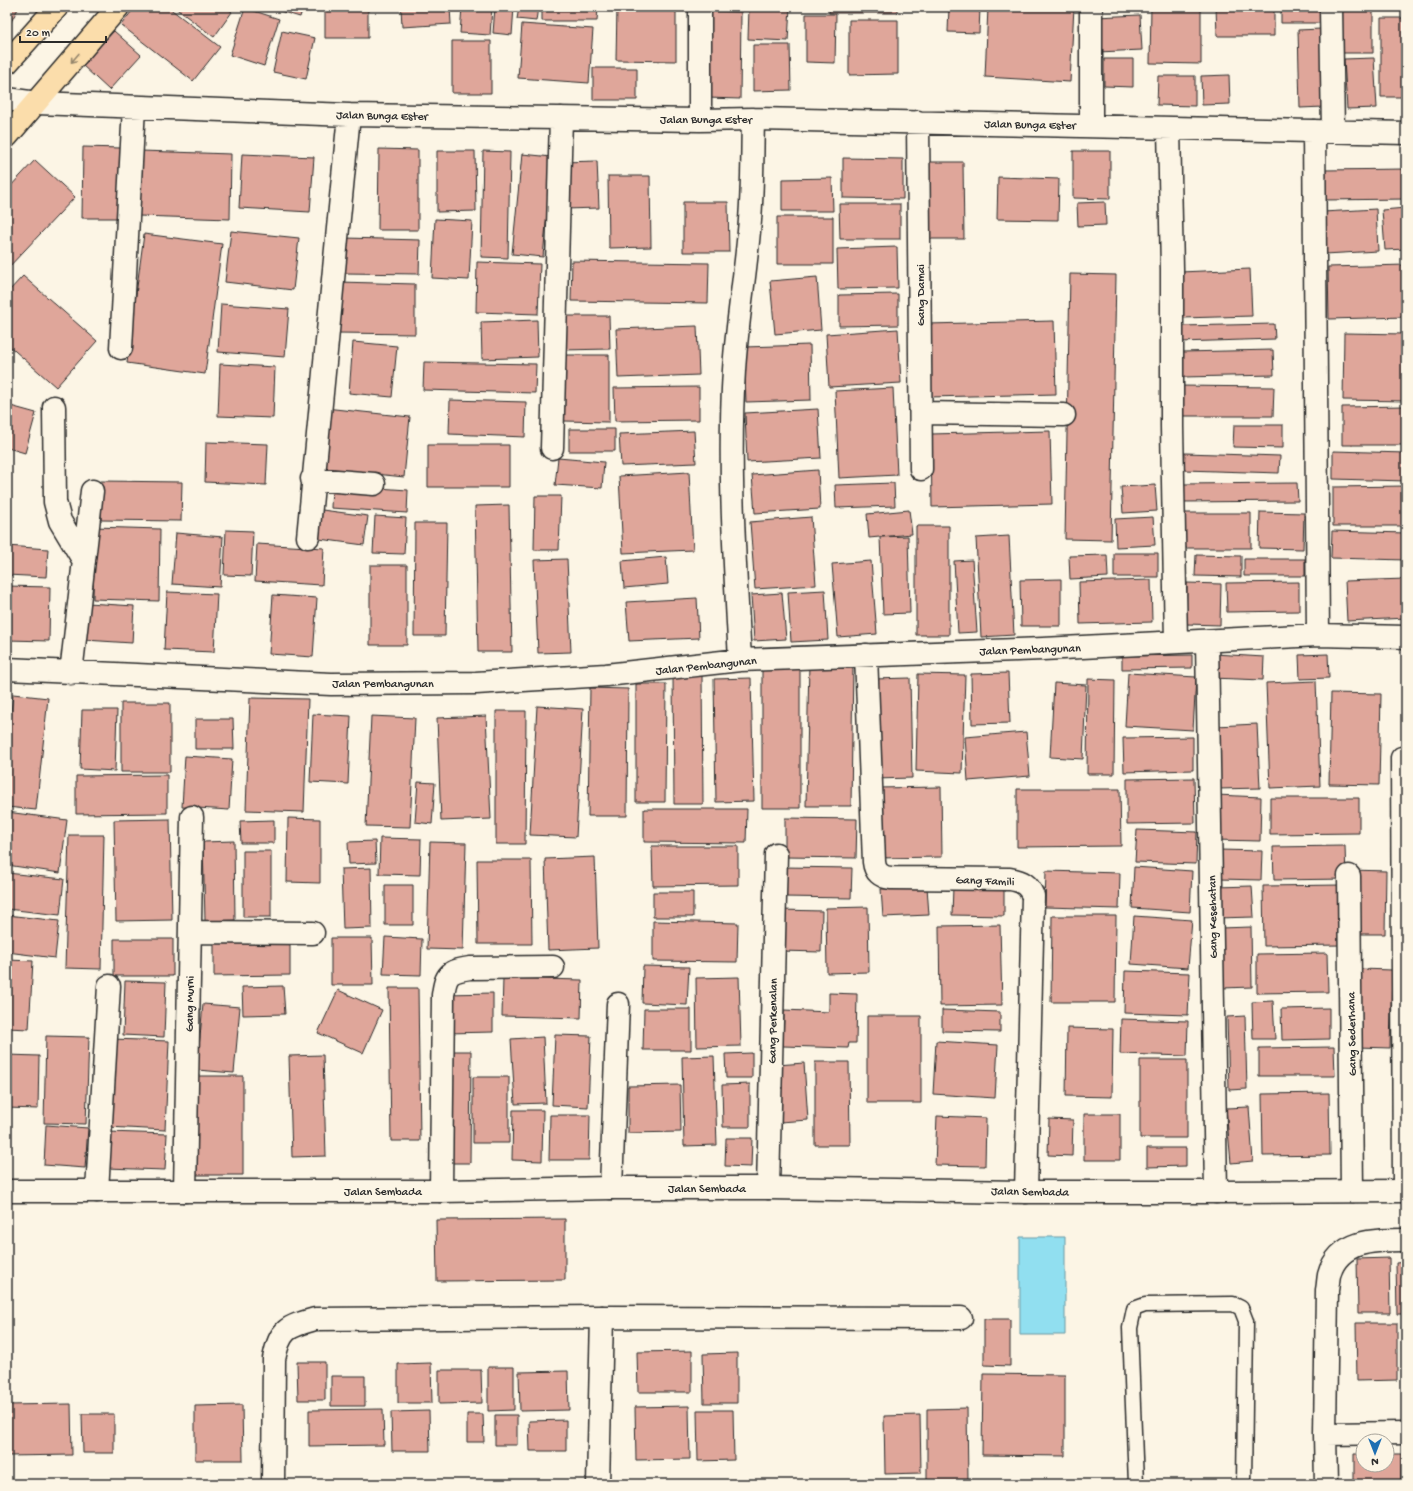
<svg xmlns="http://www.w3.org/2000/svg" width="1413" height="1491" font-family="'Gochi Hand',sans-serif">
<style>
.water{fill:#91dff0;stroke:#6897a1}
.building{fill:#dfa69a;stroke:#2b2b2b}
.lines{fill:none;stroke-linecap:round;stroke-linejoin:round}
.service-casing{stroke:#2b2b2b;stroke-width:17}
.minor-casing{stroke:#2b2b2b;stroke-width:25}
.tertiary-casing{stroke:#2b2b2b;stroke-width:25}
.primary-casing{stroke:#2b2b2b;stroke-width:25}
.service{stroke:#fcf5e5;stroke-width:14}
.minor{stroke:#fcf5e5;stroke-width:22}
.tertiary{stroke:#fcf5e5;stroke-width:22}
.primary{stroke:#fbddab;stroke-width:22}
.oneway{stroke:#93846b}
.labels{text-anchor:middle;stroke-width:3.5;stroke-linejoin:round;paint-order:stroke}
.street-label{font-size:12px;fill:#2b2b2b;stroke:#fcf5e5}
</style>
<rect width="100%" height="100%" fill="#fcf5e5"/>
<filter id="ink" filterUnits="userSpaceOnUse"><feTurbulence type="fractalNoise" baseFrequency=".025" numOctaves="2"/><feDisplacementMap in="SourceGraphic" scale="8" xChannelSelector="R" yChannelSelector="G"/><feConvolveMatrix kernelMatrix="1 2 1 2 8 2 1 2 1" color-interpolation-filters="sRGB"/></filter>
<g filter="url(#ink)">
<path class="water" d="M1020,1237H1065V1335H1020Z"/>
<path class="building" d="M7,7H19L7,29Z
M135,7H168L220,47L193,81L121,25Z
M174,7H226L232,12L214,37Z
M266,7H303L300,17Z
M325,7H368V38H325Z
M401,7H450L451,24L402,27Z
M462,7H492L490,35L460,33Z
M495,7H514L512,35L493,33Z
M519,7H538L536,21L517,19Z
M542,7H598L597,21H542Z
M617,7L676,8V61L616,60Z
M749,7H790L788,41L748,39Z
M830,7H897V13H829Z
M949,7H980L979,33L948,32Z
M988,7H1074L1070,82L985,77Z
M1151,7H1201V64L1150,63Z
M1216,7H1274V36H1217Z
M1281,7H1320V23H1281Z
M1342,7H1373V53H1342Z
M245,8L279,19L264,66L230,55Z
M708,11L741,12L740,99L707,98Z
M806,14H836L835,63L806,62Z
M1140,15L1142,50L1098,52L1096,17Z
M1381,18H1406V97H1381Z
M849,20H898V74L849,75Z
M522,24L593,29L589,83L518,78Z
M1321,29L1324,107L1300,108L1298,30Z
M114,31L141,55L109,90L82,65Z
M282,31L315,38L306,79L273,72Z
M452,41H491V93H452Z
M753,45H790L791,90L753,91Z
M1374,58L1377,108L1347,109L1344,59Z
M1104,59H1133V87L1104,86Z
M593,68H637V100H593Z
M1229,75L1230,104L1202,105L1201,76Z
M1158,76H1195V106L1157,105Z
M83,147L121,148L119,218H82Z
M379,149L418,150V230H378Z
M141,151L231,154L230,219L139,216Z
M437,151H475L476,211L437,212Z
M483,151L510,152L508,258L481,257Z
M1073,151H1110V199L1073,198Z
M242,154L314,157L310,212L239,208Z
M522,154L552,157L543,257L512,254Z
M843,158L903,159V199L843,198Z
M35,160L75,197L7,269V190Z
M597,161L599,208L565,209L563,162Z
M920,162H963L964,239H920Z
M1406,169V199L1324,200V170Z
M608,176H650L651,247L609,248Z
M998,177L1059,179L1058,220L997,219Z
M832,178L833,211H782V179Z
M683,202H728L729,252H683Z
M1105,202L1106,225L1078,226L1077,203Z
M839,204H900V239H840Z
M1406,208V249L1385,250L1382,210Z
M1376,209L1378,251L1325,254L1323,212Z
M777,217H833V264H777Z
M435,219L472,221L469,280L432,278Z
M231,231L299,238L293,290L225,282Z
M144,234L222,244L205,374L127,363Z
M345,238L420,240L419,274L344,273Z
M897,247L898,288L838,289L837,249Z
M572,261L709,263L708,303L571,301Z
M477,262L540,264L538,314L476,312Z
M1406,265V317L1329,319L1328,267Z
M1250,269L1252,316L1182,318L1180,272Z
M1070,274L1116,275L1111,540L1065,539Z
M23,276L97,341L56,387L7,344V293Z
M817,277L821,330L775,334L770,281Z
M338,282L415,284V334L337,333Z
M898,294V325L839,326V295Z
M221,304L289,309L285,357L218,352Z
M562,316H609L610,349L563,350Z
M537,320L538,357L482,359L481,322Z
M1054,321L1056,394L929,397L927,324Z
M1274,324L1275,339L1180,342V326Z
M697,326L699,375L618,378L616,329Z
M898,329L901,383L829,387L826,334Z
M1344,333L1406,334V401L1343,400Z
M353,342L397,346L392,397L349,393Z
M810,345L811,400L746,402L744,347Z
M1273,350L1274,375L1183,377L1182,352Z
M564,355H609V422L564,421Z
M424,362L536,364L535,393L423,390Z
M220,364L275,367L273,418L218,416Z
M1178,386L1274,387L1273,416H1178Z
M699,387V420L615,421L614,388Z
M893,388L897,475L839,478L835,391Z
M450,400L526,402L525,437L449,434Z
M7,405L36,413L25,453L8,448L7,454Z
M1406,406V445H1342V407Z
M325,408L410,417L404,477L319,468Z
M818,409L821,458L747,462L745,413Z
M1234,425H1283V448L1233,447Z
M569,429H615V451H569Z
M694,431L696,463L621,466L619,434Z
M1050,431L1052,504L932,507L931,434Z
M206,442L268,444L266,485L205,482Z
M428,445H509V487H428Z
M1333,451L1406,453V481L1333,479Z
M1185,453L1280,456L1279,473L1184,470Z
M558,458L604,462L602,488L555,485Z
M818,470L820,509L755,513L752,475Z
M689,472L693,550L623,553L619,476Z
M101,481L182,482L181,521L101,520Z
M894,483L895,506L836,508L835,485Z
M1297,483L1298,501L1182,502L1181,484Z
M332,485L408,490L407,513L331,508Z
M1155,485L1157,511L1123,513L1121,487Z
M1406,486V526H1333V487Z
M535,496H561L559,550H534Z
M509,505L512,652H478L475,506Z
M322,510L368,516L364,545L319,539Z
M909,510L912,534L869,538L867,514Z
M1260,512L1304,513L1303,549L1259,548Z
M1179,513H1251V548H1180Z
M375,516L406,518L404,554L373,553Z
M811,517L816,585L755,589L750,522Z
M1153,517L1155,545L1116,547L1115,519Z
M415,523H447L445,636H414Z
M916,526H949V635H916Z
M94,527L160,529L159,601L93,599Z
M226,530L253,531L251,576L224,575Z
M1332,531L1406,533V560L1331,558Z
M176,533L223,537L220,587L172,584Z
M908,536L910,613L883,614L880,537Z
M1009,536L1014,635L981,637L976,538Z
M257,544L324,548L322,585L255,581Z
M7,546L48,549L46,577L7,575Z
M1114,553H1158V577H1114Z
M1107,555L1108,577L1070,579L1069,556Z
M1196,555L1241,556V577L1195,576Z
M666,557L668,584L624,588L622,561Z
M567,559L571,652L538,653L534,560Z
M1244,559H1305V576H1244Z
M972,560L977,632L958,633L954,561Z
M871,561L877,634L838,637L832,564Z
M370,565H407V645H370Z
M1061,579V626H1021L1020,580Z
M1406,579V618L1347,621L1345,581Z
M1151,580L1152,622L1080,624L1079,582Z
M1299,582V611L1227,612L1226,583Z
M1187,583L1221,584L1220,625L1186,624Z
M7,586L50,587L49,641L7,640Z
M825,590L828,640L791,642L788,592Z
M167,592L217,594L214,652L164,650Z
M782,593L786,639L754,641L751,595Z
M273,595L317,598L313,657L269,654Z
M697,598L699,638L629,641L626,602Z
M88,603L134,606L132,643L85,640Z
M1214,654L1264,657L1263,680L1212,678Z
M1328,654L1329,678L1300,679L1299,655Z
M1192,655V668L1122,669V656Z
M809,663L853,664L851,806H806Z
M762,669H800V808H762Z
M1008,673L1010,723L972,724L971,674Z
M1128,673L1196,677L1193,730L1125,726Z
M702,674L703,804H674L673,675Z
M918,674L965,675L962,773L916,771Z
M751,678L754,801L716,802L714,679Z
M910,678L912,778L875,779L873,679Z
M1088,679L1115,680L1114,774H1087Z
M1316,681L1320,786L1270,788L1266,683Z
M1054,683L1086,685L1083,759L1050,757Z
M636,684H666L665,802H636Z
M590,688L628,689L627,816H588Z
M1331,693L1381,694L1379,785L1329,784Z
M13,694L48,698L36,810L7,807V749Z
M7,697L9,698L7,713Z
M250,698L308,699L304,812L246,810Z
M121,703H170V772H121Z
M537,706L583,709L576,837L530,835Z
M82,710H117L115,771L80,769Z
M496,711H526L525,844H496Z
M313,714L351,716L348,784L310,782Z
M371,716L415,718L410,827L366,826Z
M486,716L491,819L441,821L437,718Z
M195,719H233L234,749H195Z
M1257,724L1260,788L1218,789L1216,726Z
M1026,732L1030,776L968,781L965,737Z
M1193,737V770L1124,772L1123,738Z
M185,756L232,759L229,810L182,807Z
M167,775V813L76,814V776Z
M1194,778L1195,823L1127,824V779Z
M418,782L435,783L432,824L415,822Z
M941,787L942,857L877,858L876,788Z
M1017,789H1120L1121,846L1017,847Z
M1216,795L1261,797L1260,841L1214,840Z
M1270,798H1359V833L1270,834Z
M644,809H747L746,843L644,842Z
M7,812L67,820L60,873L7,865Z
M288,818L320,819V883L287,882Z
M785,818L857,819L856,858L785,857Z
M170,819L172,920L116,921L114,820Z
M274,820V843H241L240,821Z
M1137,830L1197,832L1196,864L1135,862Z
M69,835H104L101,969L65,968Z
M380,838L421,839L420,875L379,874Z
M234,841L235,920L205,921L203,842Z
M375,841L376,863L349,864L348,842Z
M430,842L466,843L463,950L427,949Z
M652,846H738V885L653,886Z
M1345,846L1346,879L1274,880L1273,847Z
M1219,850L1262,851L1261,880L1219,879Z
M243,851H271V917H243Z
M595,857L598,948L548,950L545,859Z
M477,860H531L532,944H478Z
M782,867L852,868L851,898L782,897Z
M1134,867L1192,871L1190,912L1132,908Z
M371,868L372,928L343,929L341,869Z
M1351,870L1386,871L1385,934H1351Z
M1046,871L1120,873L1119,909L1045,907Z
M7,873L64,879L60,915L7,909Z
M385,885H413V925H385Z
M1342,885L1343,945L1264,946L1263,886Z
M1252,886L1254,917L1217,918L1216,887Z
M927,887L929,915L883,917L881,889Z
M953,887L1004,888V916L952,915Z
M653,892H693V917H653Z
M868,907L869,972L827,973L826,908Z
M781,910L822,911L821,952L780,951Z
M7,915L59,921L55,958L7,952Z
M1052,916H1116L1115,1002H1051Z
M1134,916L1192,920L1188,968L1131,964Z
M653,921L738,923L737,962L653,961Z
M1000,925L1002,1005L940,1006L939,926Z
M1251,927L1252,987L1222,988L1220,928Z
M385,937L422,939L421,975L383,974Z
M214,938H290V975L214,976Z
M331,938H372L373,985H331Z
M114,939H173V976H114Z
M1327,953L1328,992L1257,993V954Z
M7,960L33,961L29,1029L7,1028Z
M643,966L689,967L687,1005L642,1003Z
M1360,969L1392,970L1390,1048L1358,1047Z
M1125,971L1190,973L1188,1015L1124,1013Z
M739,977L741,1046L697,1047L696,978Z
M503,978L582,980L581,1018L502,1016Z
M125,981L166,982L164,1037L123,1035Z
M283,986L285,1014L243,1015L242,987Z
M389,988H418L420,1141H391Z
M338,990L382,1010L363,1053L318,1033Z
M493,993V1032L447,1033V994Z
M829,993L857,994L856,1043H849L848,1048L783,1046L784,1010L829,1012Z
M1273,1001L1275,1039H1253L1252,1002Z
M203,1004L240,1007L234,1073L197,1070Z
M1329,1008V1039L1282,1040L1281,1009Z
M644,1009H691V1050H643Z
M942,1010L1000,1012V1032L942,1031Z
M867,1016H921V1103H867Z
M1245,1016L1247,1089L1229,1090L1227,1017Z
M1121,1019L1188,1021L1187,1056L1120,1054Z
M1067,1028L1113,1029L1112,1097L1066,1096Z
M555,1035L591,1036L588,1107L552,1105Z
M46,1036L89,1037L86,1124L44,1123Z
M543,1037L546,1103L515,1104L511,1039Z
M112,1039L169,1041L165,1130L108,1127Z
M936,1041L998,1045L995,1098L933,1094Z
M1334,1047L1335,1076H1259V1048Z
M448,1051H471L470,1163H447Z
M752,1053V1078H726L725,1054Z
M7,1055L39,1056L38,1109L7,1108Z
M323,1055L326,1156L292,1157L289,1056Z
M714,1056L717,1145L684,1146L682,1057Z
M1140,1060H1187V1138H1140Z
M815,1062H849L850,1145H815Z
M804,1063L808,1120L780,1122L777,1065Z
M193,1076H243V1175H193Z
M473,1077H509V1143H473Z
M750,1084V1127H723L722,1085Z
M680,1085L681,1132L628,1133V1086Z
M1329,1093L1330,1155L1263,1156L1262,1094Z
M1249,1107L1253,1161L1231,1163L1226,1108Z
M513,1110H543L542,1161L512,1160Z
M1084,1114H1120V1160H1084Z
M550,1115H590L589,1160H549Z
M937,1116L986,1118L985,1166L935,1165Z
M1049,1119L1073,1120L1072,1156L1048,1155Z
M46,1125L88,1128L85,1168L44,1165Z
M108,1132L167,1134L165,1170L106,1168Z
M726,1138H752L751,1167L725,1166Z
M1147,1148H1186V1166L1147,1167Z
M565,1219V1280L437,1281L436,1220Z
M1389,1258L1390,1313H1358L1357,1259Z
M1406,1262V1314H1397L1396,1263Z
M984,1319H1010V1366L984,1365Z
M1356,1323H1397V1380L1357,1381Z
M1402,1326H1406V1379H1403Z
M692,1351V1392H638L637,1352Z
M737,1353V1403H704L703,1354Z
M297,1362H325V1400H298Z
M431,1363L432,1403H398V1364Z
M488,1367H514V1410L488,1411Z
M439,1370H481L482,1403L439,1404Z
M568,1371L569,1410L520,1411L519,1372Z
M983,1374L1065,1375V1456L982,1455Z
M331,1376H365V1406H331Z
M71,1404L72,1455L7,1456V1405Z
M242,1405L243,1460H195V1406Z
M689,1406L690,1459L636,1460L635,1407Z
M967,1408L968,1482L927,1483V1409Z
M383,1409L384,1445L309,1446V1410Z
M697,1410H733L734,1460L698,1461Z
M429,1411L430,1451H392L391,1412Z
M82,1414H114V1453H83Z
M467,1414H483L484,1442H467Z
M495,1415H517V1445H495Z
M920,1415L921,1473L885,1474L884,1416Z
M566,1420V1451H530L529,1421Z
M1354,1454H1363V1465H1387V1454H1401V1484H1354Z"/>
<g class="lines">
<g class="service-casing">
<path id="service" d="M1136,1484L1130,1328L1134,1309L1145,1305L1233,1304L1241,1308L1246,1321L1244,1484"/>
</g>
<g class="minor-casing">
<path id="minor" d="M700,7V120
M1331,7L1333,131
M7,99L37,103L349,115L700,120L753,119L1406,133
M918,122L921,469
M1091,126V7
M1169,128L1172,269V427L1176,642
M1314,131L1318,635
M121,348L134,107
M54,407L55,502L60,521L84,561
M921,413L1064,415
M552,448L561,118
M312,479L374,484
M308,537L349,115
M1207,641L1216,1192
M866,655L874,862C875,872 881,877 891,878L1010,879C1022,881 1028,884 1033,896L1026,1192
M740,660C735,564 728,466 734,370C737,323 745,277 749,231C753,194 752,156 753,119
M7,669L331,684L476,683L606,675L740,660L1043,649L1318,635L1406,637
M71,673L92,491
M1402,758L1404,1191
M1349,876L1352,1191
M190,932L313,933
M611,1188L618,1004
M768,1188L776,854
M97,1191L109,986
M185,1191L192,817
M441,1191L443,995C446,974 449,971 470,968L553,967
M1325,1434L1406,1433
M273,1484L274,1359C280,1329 287,1327 315,1319L602,1317L961,1318
M598,1484L602,1317
M1326,1484L1325,1434L1327,1290C1328,1286 1328,1280 1329,1275C1339,1239 1376,1240 1406,1240"/>
</g>
<g class="tertiary-casing">
<path id="tertiary" d="M7,1191H441L611,1188H768L1026,1192H1216L1406,1191"/>
</g>
<g class="primary-casing">
<path id="primary" d="M7,63L57,7
M7,136L118,7"/>
</g>
<use href="#service" class="service"/>
<use href="#minor" class="minor"/>
<use href="#tertiary" class="tertiary"/>
<use href="#primary" class="primary"/>
</g>
<defs><path id="oneway-shaft" d="M-6 0H5M1.5-3L5.5 0L1.5 3" fill="none" stroke-width="1.6" stroke-linecap="round" stroke-linejoin="round"/></defs>
<use class="oneway" href="#oneway-shaft" transform="translate(75 58) rotate(130)"/>
</g>
<g class="labels">
<g class="street-label">
<text transform="translate(382 115) rotate(1)" y="4">Jalan Bunga Ester</text>
<text x="706" y="123">Jalan Bunga Ester</text>
<text transform="translate(1030 124) rotate(1)" y="4">Jalan Bunga Ester</text>
<text transform="translate(920 295) rotate(-90)" y="4">Gang Damai</text>
<text transform="translate(1030 649) rotate(-2)" y="4">Jalan Pembangunan</text>
<text transform="translate(706 665) rotate(-6)" y="4">Jalan Pembangunan</text>
<text x="383" y="687">Jalan Pembangunan</text>
<text transform="translate(985 880) rotate(2)" y="4">Gang Famili</text>
<text transform="translate(1212 917) rotate(-91)" y="4">Gang Kesehatan</text>
<text transform="translate(189 1004) rotate(-89)" y="4">Gang Murni</text>
<text transform="translate(772 1021) rotate(-89)" y="4">Gang Perkenalan</text>
<text transform="translate(1351 1034) rotate(-91)" y="4">Gang Sederhana</text>
<text x="707" y="1192">Jalan Sembada</text>
<text x="383" y="1195">Jalan Sembada</text>
<text transform="translate(1030 1191) rotate(1)" y="4">Jalan Sembada</text>
</g>
</g>
<rect width="1413" height="1491" fill="none" stroke="#fcf5e5" stroke-width="24"/>
<rect x="12" y="12" width="1389" height="1467" fill="none" stroke="#2b2b2b" stroke-width="1.5" filter="url(#ink)"/>
<g transform="translate(1375 1453) rotate(180)"><circle r="19" fill="#fcf5e5" stroke="#a8a49b"/>
<path d="M0-3L7 15L0 10L-7 15Z" fill="#1f6fb2"/>
<text y="-6" font-size="11" font-weight="bold" text-anchor="middle" fill="#2b2b2b">N</text>
</g>
<path d="M20 36v6h86v-6" fill="none" stroke="#2b2b2b" stroke-width="2"/>
<text x="26" y="36" font-size="12" fill="#2b2b2b" stroke="#fcf5e5" stroke-width="3" paint-order="stroke">20 m</text>
</svg>
